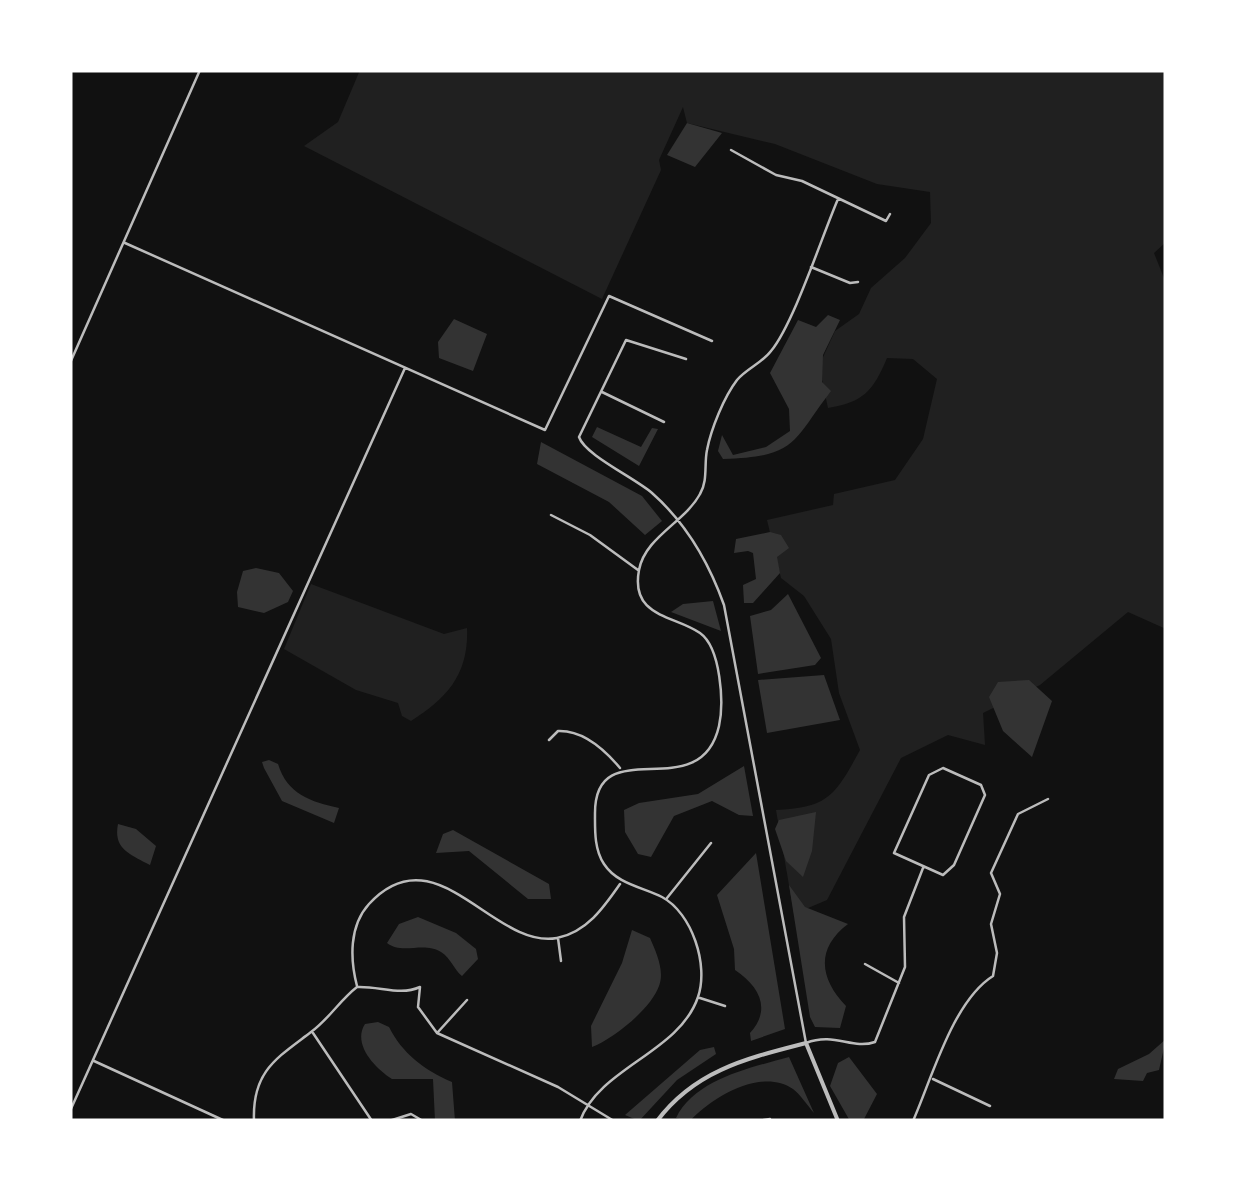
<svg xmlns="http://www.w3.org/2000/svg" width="1236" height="1191" font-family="'Crimson Pro',serif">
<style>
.green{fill:#202020}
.water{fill:#333}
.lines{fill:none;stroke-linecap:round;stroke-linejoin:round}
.minor{stroke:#bcbcbc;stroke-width:2.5}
.tertiary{stroke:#bcbcbc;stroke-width:4}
</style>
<rect width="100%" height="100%" fill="#111"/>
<path class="green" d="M360,70H1166V242L1154,253L1166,283V629L1128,612L1040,685L983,713L985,745L948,735L901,758L827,900L794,914L776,810C829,808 836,794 860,750L839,693L831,639L804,596L781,578L767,520L833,505L834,494L895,480L923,439L937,379L913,359L887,358C873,391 864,402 828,408L819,366L835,331L859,314L871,288L905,258L931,223L930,192L877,184L775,144L687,123L683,107L659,160L661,170L602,299L304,146L338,122Z
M311,584L444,634L467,628C469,673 448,698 411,721L402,716L398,703L356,690L284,649Z"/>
<path class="water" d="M687,123L722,133L695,167L667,155Z
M828,315L840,320L823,355L822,382L831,391C792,442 797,457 723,459L718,451L722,435L733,455L766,447L790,431L789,409L770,373L798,320L816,327Z
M454,319L487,334L473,371L439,358L438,342Z
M597,427L641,447L652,428L658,429L639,466L592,437Z
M541,442L642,496L662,521L645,535L609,502L537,464Z
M770,532L781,535L789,548L777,557L780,573L753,603H744L743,585L756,579L753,553L748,551L734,553L736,539Z
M256,568L279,573L293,591L288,602L264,613L238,607L237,592L243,571Z
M788,594L821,658L815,665L758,674L750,616L771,610Z
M713,601L721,631L671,612L683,604Z
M824,675L840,720L767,733L758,680Z
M1029,680L1052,701L1032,757L1003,731L989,697L998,682Z
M269,760L278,764C287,794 311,802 339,808L334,823L282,801L264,768L262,762Z
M744,766L753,816L739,815L712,801L674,816L651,857L638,854L625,832L624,810L639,803L698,794Z
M816,812L812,851L803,877L786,861L775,829L779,820Z
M118,824L136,829L156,846L150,865C130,854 113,849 118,824Z
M453,830L549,884L551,899H528L469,851L436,853L443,834Z
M756,853L785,1029L751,1041L750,1033C772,1009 759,986 735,970L734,949L717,895Z
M789,885L805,907L848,924C815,949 820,979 846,1006L840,1028L815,1027L810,1017Z
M418,917L456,933L476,949L478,959L462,976C454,970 451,958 441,952C424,941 402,955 387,943L399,924Z
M632,930L650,938C656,952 665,971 659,986C651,1009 613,1039 592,1047L591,1026L622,963Z
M378,1022L389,1027C402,1053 424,1070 452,1082L455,1121H435L433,1079H392C375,1068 352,1044 365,1024Z
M1166,1039L1159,1070L1147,1073L1143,1081L1114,1079L1118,1069L1149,1054Z
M714,1047L716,1054L677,1080L639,1121L625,1115L700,1050Z
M789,1057L814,1113C807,1105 800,1094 793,1089C761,1067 711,1098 690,1121L676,1118C695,1079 750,1068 789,1057Z
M849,1057L877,1094L863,1121H850L830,1086L838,1063Z"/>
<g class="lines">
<path class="minor" d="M731,150L776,175L802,181L886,221L890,214
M125,243L545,430L609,296L712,341
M811,267L850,283L858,282
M686,359L626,340L579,437C585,455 635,478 652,493C686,523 709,563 724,605L806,1043C835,1032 852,1050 875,1042L905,967L904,917L923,868
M70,363L200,70
M602,392L664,422
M551,515L590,535L638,570
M549,740L558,731C583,730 605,750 620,768
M943,768L981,785L985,795L954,865L943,875L894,853L929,775Z
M667,898L711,843
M558,938L561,961
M865,964L899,983
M357,986C350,959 349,926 369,904C436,831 494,950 557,938C587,932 604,907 620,884
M700,998L725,1006
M438,1032L467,1000
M313,1033L372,1121
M94,1061L225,1121
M933,1079L990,1106
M70,1111L405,368
M254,1121C252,1071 277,1058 311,1032C329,1019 340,1000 357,987C380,986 400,996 420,987L418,1007L437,1033L558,1087L614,1121
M389,1121L411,1114L423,1121
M580,1121C600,1067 679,1053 698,997C709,965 692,913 662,897C642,887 617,884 604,864C594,849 595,829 595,813C595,729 700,809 719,726C724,703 721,648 700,633C675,615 630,618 639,570C645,537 685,522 700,494C708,481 704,464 707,450C711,429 724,397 737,380C746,369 762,363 771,351C794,323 822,236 838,199
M758,1121L770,1119
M913,1121C932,1078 953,1001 993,976L997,953L991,924L1000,894L991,873L1018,814L1048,799"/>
<path class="tertiary" d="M657,1121C695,1070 748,1058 806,1043L838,1121"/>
</g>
<rect width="1236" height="1191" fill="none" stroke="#ffffff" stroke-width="145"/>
</svg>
